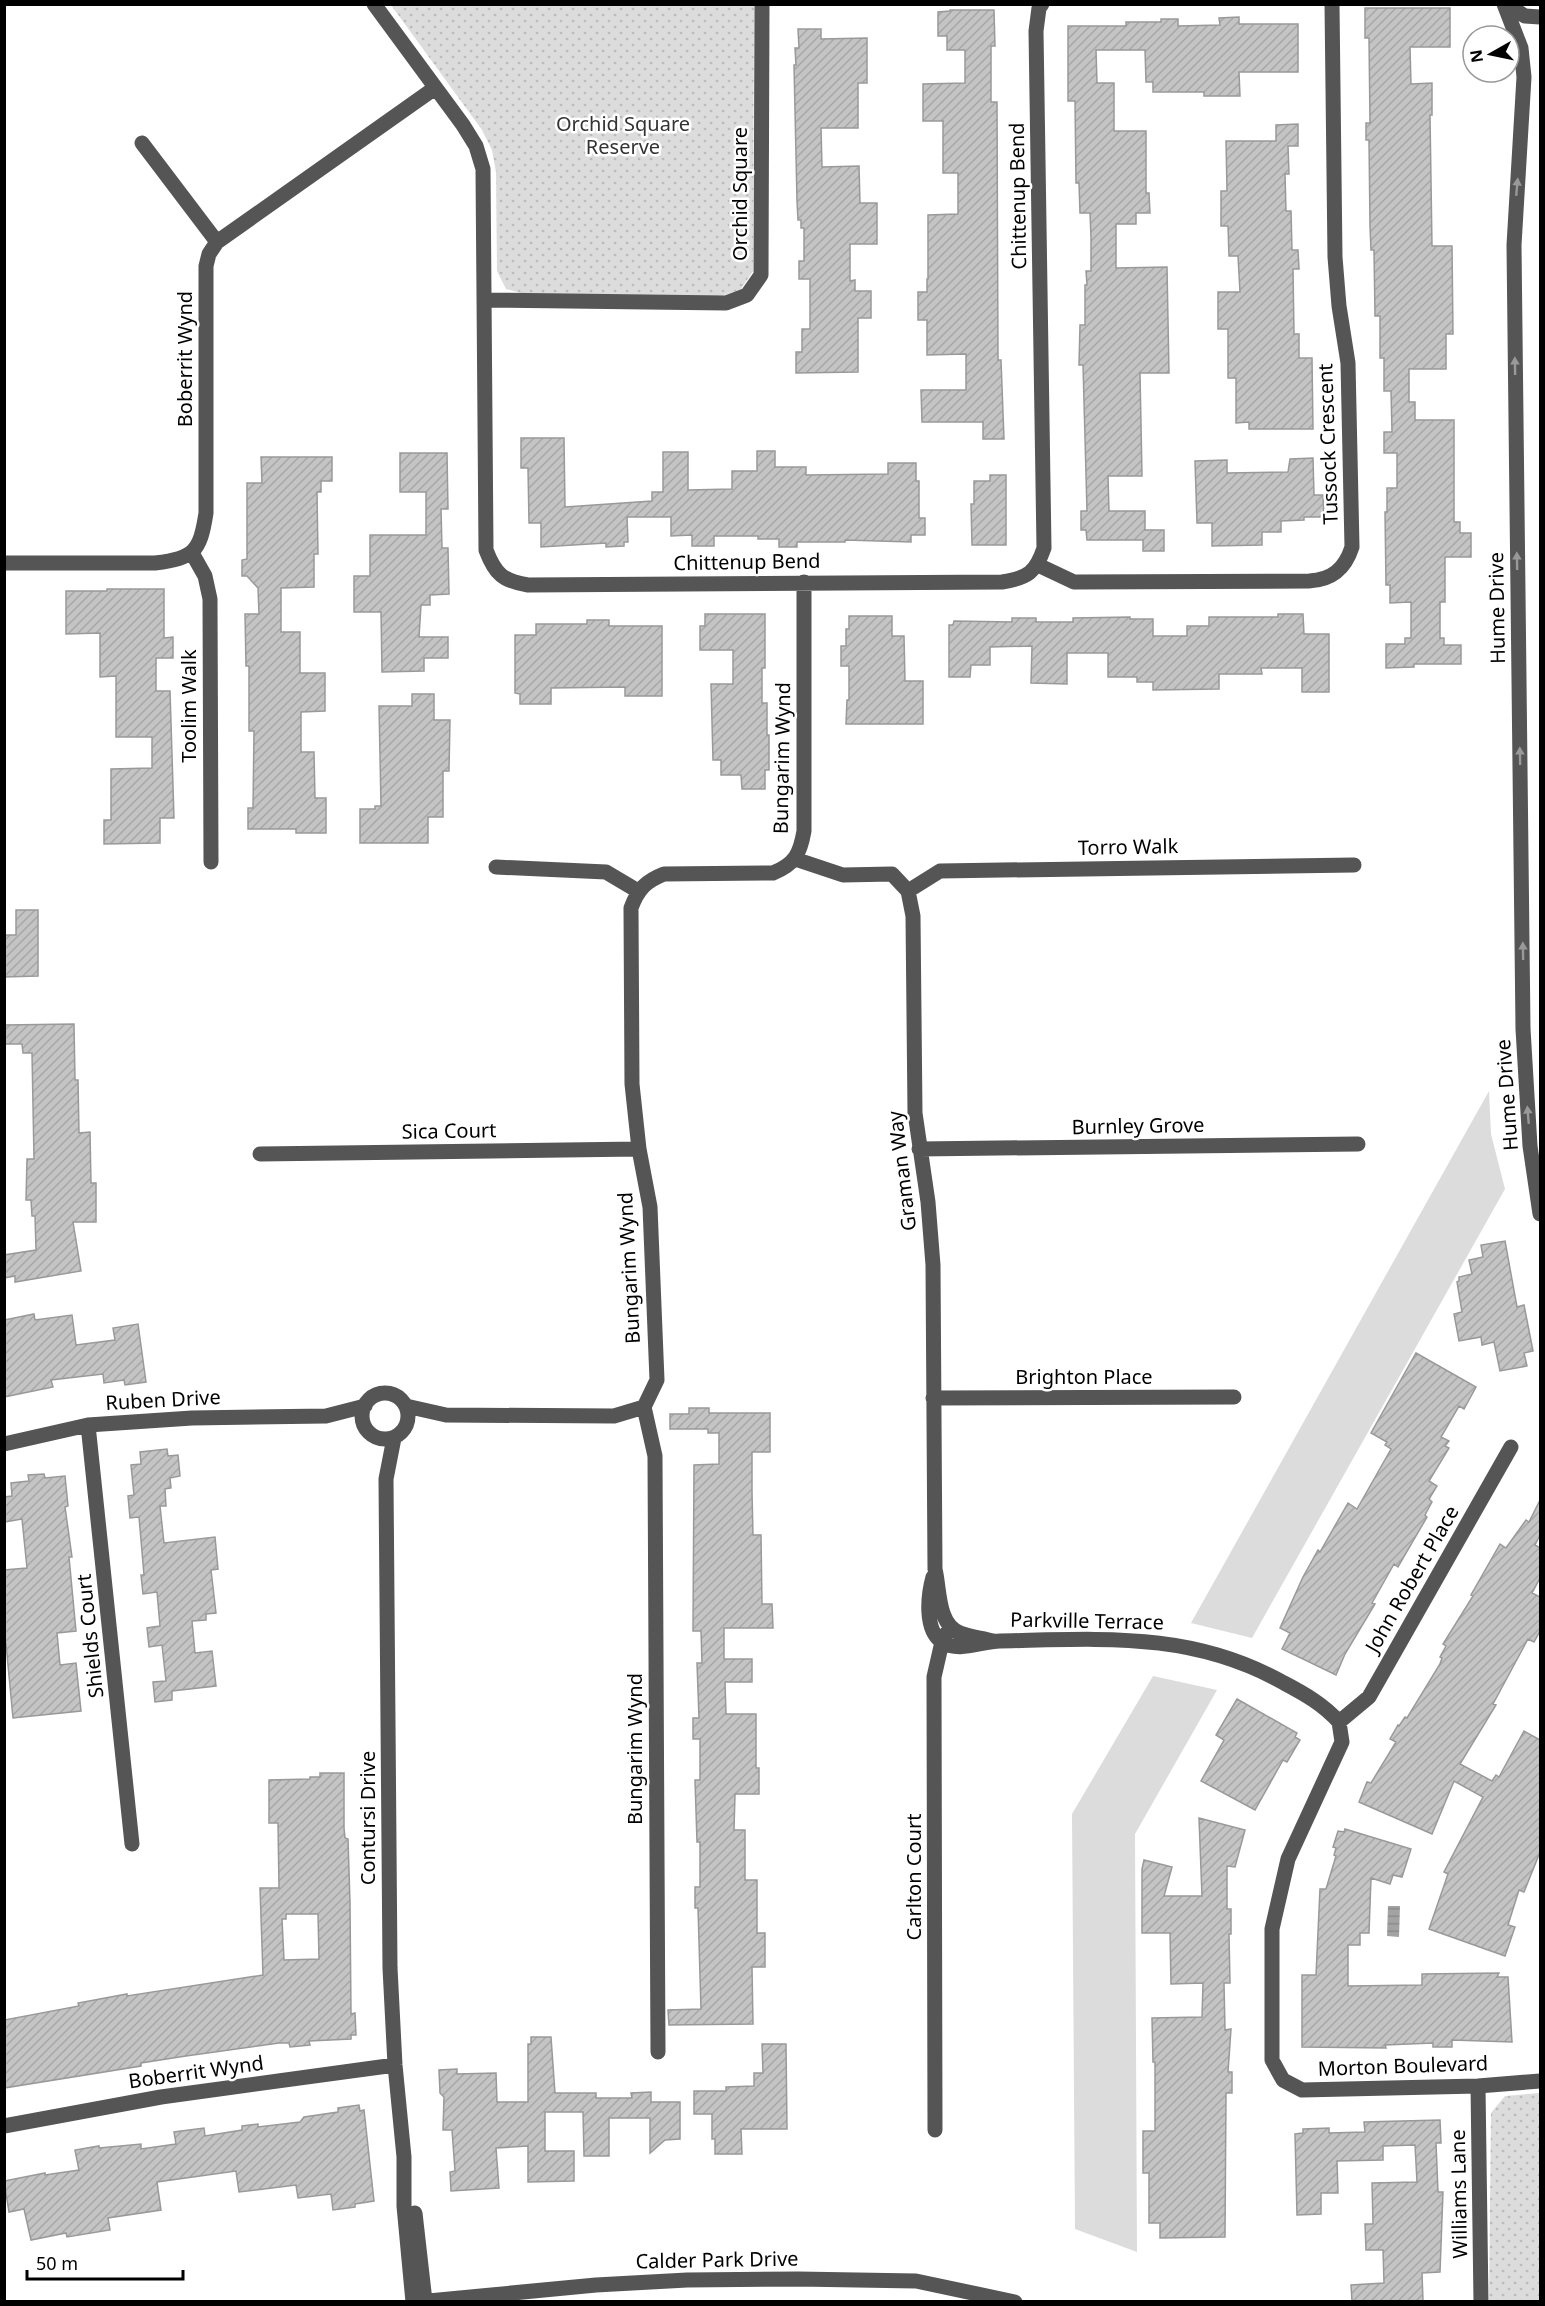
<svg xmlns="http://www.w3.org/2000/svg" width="1545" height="2306" font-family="'Noto Sans',sans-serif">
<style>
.grass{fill:#dcdcdc}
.park{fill:url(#park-dots)}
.water{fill:url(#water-rules)}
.building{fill:url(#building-hatch);stroke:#999;stroke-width:1.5;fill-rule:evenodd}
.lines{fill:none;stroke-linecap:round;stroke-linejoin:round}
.minor{stroke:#555;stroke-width:15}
.oneway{fill:#999}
.labels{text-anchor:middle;stroke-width:5;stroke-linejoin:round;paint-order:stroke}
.park-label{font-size:20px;fill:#333;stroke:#fff}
.street-label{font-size:20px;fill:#000;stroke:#fff}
</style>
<defs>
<pattern id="park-dots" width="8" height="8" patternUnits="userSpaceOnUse" patternTransform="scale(1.5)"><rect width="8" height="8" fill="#dcdcdc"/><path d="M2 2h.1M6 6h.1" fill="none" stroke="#bbb" stroke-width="1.8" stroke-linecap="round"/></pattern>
<pattern id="water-rules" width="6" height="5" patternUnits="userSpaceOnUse" patternTransform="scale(1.5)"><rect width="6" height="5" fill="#a3a3a3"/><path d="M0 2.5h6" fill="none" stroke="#8b8b8b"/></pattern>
<pattern id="building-hatch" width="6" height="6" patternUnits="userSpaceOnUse" patternTransform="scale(1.5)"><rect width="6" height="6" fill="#c4c4c4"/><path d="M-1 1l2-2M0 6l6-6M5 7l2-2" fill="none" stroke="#a7a7a7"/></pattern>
</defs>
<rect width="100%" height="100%" fill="#fff"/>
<path class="grass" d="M1489,1091L1491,1134L1505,1189L1252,1638L1191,1623Z
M1153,1676L1217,1690L1135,1834L1137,2252L1075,2229L1072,1814Z"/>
<path class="park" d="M391,5H754L753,271L741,289L719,297L524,294L506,289L497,271L496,172L492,150L482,130Z
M1540,2093V2301H1489L1491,2113L1505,2096Z"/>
<path class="water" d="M1388,1906H1400L1399,1937L1387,1936Z"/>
<path class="building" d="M1365,8H1450V47H1410L1411,84L1432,83V115H1430L1432,246H1452L1453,334H1446V369H1409V402H1415V420H1454V522H1460V533H1471V557H1445V602H1440V638H1444V645H1461V664H1414V667L1386,668V644H1405V638H1411V602L1390,603V585H1386L1385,512H1387V488H1397V453H1384V432H1392L1391,391H1384V358H1380V316H1375L1374,250H1371L1370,226L1369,140H1366V123H1370L1369,38H1365Z
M950,10H994L995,46H991V102H997L998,360H1001L1004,439H983V422H922L921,390H966V354L927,355V320H918V292H927V279H928V215L958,214V173H943V121H923V84L965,83V50H947V36H938V12L950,11Z
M1239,17V24H1298V72H1239L1240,96H1204V92H1153V82H1146L1145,50H1096L1097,83H1114V131H1146V193H1149L1150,213H1136V224H1116V268L1167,267L1169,373H1140L1142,476H1108L1109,511H1145V530H1164V551H1143V540H1087L1086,530H1081V511H1087L1083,365H1079L1080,325H1085V285H1087L1086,271H1091V237L1090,213H1080L1079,183H1076L1075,101H1068V26H1126V22H1161V19H1178V26L1220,25L1219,18Z
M798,29H821V39L867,38V83H858V128H821L822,167L859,166L860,203H877V244H850V281L855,280V291H871V318H858V372L796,373V352H802V329H810V279H799V261H804V228H801V220H798L797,201L794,65H796L795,48H799Z
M1298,124V146H1288L1289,174H1285L1286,211H1291L1292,250H1298L1299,269H1293L1294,334H1299V358H1312L1313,429H1249V422L1236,423V378H1228V329H1218V292H1240L1238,256H1229L1228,226H1221V191H1227L1226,141H1276V125Z
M521,438H564L565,507L652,501V492H663V452H688V490L732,489V471H757V451H775V467H806V475L888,474V463H916V481H919V518H925V535H911V542L845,540V542H797V547H779V539H758V536H714V546H692V535L671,536V517H627L628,542H624V546L606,547V543L541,547V523H529L528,468H521Z
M400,453H447L448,509H441L442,548H448L449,594L430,595V605H421L419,637H448V658H424V671L382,672L381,612H354V576H370V535H426V492H400Z
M261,457H332V481H321V492H317L318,554H314V587L281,588V632H300V673H325V711L301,712V752H314L315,798H326V833H296V829H248V808H253L254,731H249V666H246L245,614H259L258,588L247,576H242V560L247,559V483H262Z
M1313,458L1314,495H1323L1324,517H1304V520L1281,521V532H1262V545L1212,546V523H1197L1195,461L1227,460V473L1288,472L1290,459Z
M990,475H1006V545H972L971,504H974V481H990Z
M107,589H164V638L173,637V658H156V691H170L174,818H160V843L104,844V820H111V769L152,768V737H116V676L100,677V633L66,634V591H107Z
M705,614H765V668H762V703H767V735H769V770H765V789H742L741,775H721V760H713L711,684H733V650H700V626H705Z
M1278,614H1303L1304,634H1329V692H1302V668H1261L1262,674H1219V689L1153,690V682H1137V677H1108V653H1067V684L1031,683L1032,646L990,647V665H971L970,677H949V625H953L954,621L1012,622V618H1036V622H1073V618L1130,617V619H1153V636H1187V626H1209V617H1278Z
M849,616H892V636H904L905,681H923V724H846L847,700H849V666H841V646H846V629H849Z
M587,620H609V626H662V696H625V687L551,688V704H520V694L515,693V635H536V624H587Z
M412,694H434V720H450L449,771H443V817H428V843H360V809H375V806H381L379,706H412Z
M16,910H38V976L4,977V935H16Z
M74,1024L75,1080H78L79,1133L90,1132L91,1183H96V1222H73L81,1271L15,1282V1276L4,1278V1255L36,1250L35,1216H32L31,1200H26L27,1159H34L32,1053H23L22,1044H4V1025Z
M1505,1241L1517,1307L1524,1305L1533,1351L1524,1353L1527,1366L1500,1371L1494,1342L1482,1345L1481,1337L1459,1341L1454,1314L1462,1312L1457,1282L1459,1281V1277L1472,1274L1469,1260L1483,1257L1481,1245Z
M34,1314L35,1320L72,1315L76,1345L115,1340L113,1328L138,1324L146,1382L125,1385L124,1380L104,1383L103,1374L51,1380L53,1387L4,1397V1320Z
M1416,1353L1476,1387L1464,1409L1459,1406L1441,1437L1449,1441L1445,1446L1449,1448L1429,1481L1437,1486L1429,1499L1432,1502L1425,1515L1427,1517L1398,1567L1394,1564L1372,1603L1375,1604L1345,1654L1336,1675L1282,1649L1290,1633L1280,1628L1303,1577L1318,1550L1320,1552L1348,1503L1357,1509L1391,1449L1385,1445L1387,1442L1371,1433Z
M689,1408H709V1413H770V1452H752V1492L753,1535H761L762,1604H772L773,1628H724V1659H752V1682H725L726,1714H756V1768H759V1794H735L734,1830H745V1880H757V1933H765V1967H752L753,2024L669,2025L668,2010L701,2009L698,1908H695V1887H700V1842H697L695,1780H700V1739H693V1718H699L697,1663H702L701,1631H693L694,1465L719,1464V1433H708V1429H670V1414H689Z
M167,1449L168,1456L178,1455L180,1476L170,1478L171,1488L165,1489L166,1506H160L164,1543L215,1537L218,1569L211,1570L216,1613L206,1614V1620L192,1621L195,1653L212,1651L216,1686L172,1691V1700L155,1702L153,1682L166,1681L162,1645L149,1647L147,1628L160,1626L157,1592L143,1594L141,1575H144L139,1517L130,1518L128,1496L134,1495L131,1465L141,1464L140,1452Z
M44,1474L45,1478L65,1476L68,1506L65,1507L72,1557H69L76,1631L57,1633L60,1665L76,1663L81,1711L13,1718L6,1644H4V1570L27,1568L22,1519L4,1522V1497L12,1496L11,1483L29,1481L28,1475Z
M1540,1500V1535L1535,1545L1540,1548V1578L1532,1593L1540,1597V1631L1534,1642L1528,1639L1493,1704L1496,1705L1460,1764L1492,1781L1496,1775L1499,1777L1524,1731L1540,1740V1852L1524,1892L1519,1890L1508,1925L1515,1927L1505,1956L1429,1929L1448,1874L1444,1872L1483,1797L1454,1781L1432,1834L1359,1802L1367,1782L1371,1783L1396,1742L1390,1739L1398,1725L1399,1726L1405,1717L1407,1718L1440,1664L1442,1658L1440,1657L1446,1646L1443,1644L1473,1596L1471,1595L1500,1544L1506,1548L1526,1520L1529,1522Z
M1237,1699L1297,1733L1295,1737L1300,1740L1287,1762L1283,1760L1255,1810L1201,1781L1224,1740L1216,1735Z
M320,1773H344V1828L345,1838L348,1839L350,1903L351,2014L355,2013L356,2035H351V2039L309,2041L310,2045L290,2047L289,2043H279L186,2056L141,2063V2066L4,2088V2020L79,2006L78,2003L127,1994V1996L263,1975L260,1888H279L278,1823H269V1780L310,1779V1777H320ZM286,1914H318L319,1959L284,1960L282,1919H286Z
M1199,1818L1245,1830L1235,1867L1227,1866V1909H1231V1934H1229L1230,1983H1224L1225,2030L1231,2029L1228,2072H1232V2093H1226L1225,2237L1160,2238V2223H1149V2173H1143V2131H1155V2062H1153L1152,2018L1202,2017L1203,1983L1171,1984L1170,1933H1142V1869L1144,1860L1172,1867L1164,1896H1202Z
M1345,1829L1411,1849L1402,1877L1393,1875L1390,1884L1371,1878L1369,1933H1360V1945H1348V1986L1422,1985V1974L1499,1973L1497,1977H1508L1512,2042L1452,2040V2047H1433V2043L1385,2045L1386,2048L1302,2047V1975H1316L1320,1889H1326L1336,1856L1334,1855L1336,1848L1333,1847L1338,1831L1344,1832Z
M531,2037H551L555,2093H596V2098H632L631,2093L651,2092V2102H680V2139L665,2140L650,2153V2118H609V2156H584L583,2112H545V2151H574V2181L528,2182V2146L496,2148L499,2188L451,2191L450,2172L455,2171L452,2130H443L444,2097L440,2093L439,2070L457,2069V2074L496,2073L497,2102H528V2044H531Z
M762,2044H786L787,2129H741L742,2154H715V2139H712V2114H694V2091H726V2087L754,2086V2073H763Z
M359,2105L360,2111L364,2110L374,2201L355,2204V2207L333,2210L331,2194L298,2198L296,2185L239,2192L236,2171L157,2182L161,2210L108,2218L110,2230L67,2237L66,2233L31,2240L24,2209L9,2212L4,2181L45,2173V2175L79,2170L75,2150L99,2146V2148L141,2144V2149L176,2144L174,2132L204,2128L205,2136L242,2130V2126L258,2124V2127L300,2122L304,2117L338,2112V2108Z
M1440,2120L1441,2143H1436L1438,2192H1443L1440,2272L1422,2273L1423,2301H1352L1351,2285L1384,2283L1383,2250H1366L1365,2224H1373L1372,2183L1417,2182L1415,2145L1383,2146V2160L1337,2161L1338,2193H1321V2214L1297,2215L1295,2134L1303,2133V2129L1329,2128V2133L1365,2132L1364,2122Z"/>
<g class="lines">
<path class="minor" d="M374,4L463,125L476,146L483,169L486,550C495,574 503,581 528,585L1002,582C1028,578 1036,572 1044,548L1036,31L1039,8L1042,4
M1504,4L1521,48L1524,77L1514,245L1523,1029L1530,1146L1540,1214
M1505,4L1525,16L1540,17
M142,143L217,242
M484,300L726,303L747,295L761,275L762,4
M192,553L205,576L210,599L211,862
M4,563H155C194,558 200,552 206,513V266L209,254L217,242L435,88
M1038,565L1074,582L1309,581C1332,580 1345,569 1352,547L1348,363L1339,306L1335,257L1332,4
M795,859L843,875L892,874L908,891L913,916L915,1113L928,1202L933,1265L935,1569C940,1589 937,1624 960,1633C970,1637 982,1638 993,1641
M496,867L606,872L638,891
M908,891L940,871L1354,865
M919,1149L1358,1144
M260,1154L639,1149
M362 1416a23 23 0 1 1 46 0a23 23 0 1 1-46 0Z
M933,1398L1234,1397
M406,1406L446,1415L614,1416L644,1407
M88,1425L132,1844
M394,1438L386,1479L390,1968L395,2065L404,2157V2206L413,2302
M4,1444L88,1425L192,1418L326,1416L365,1406
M933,1577C928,1595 924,1630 942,1642C959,1653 982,1641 1000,1641C1102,1639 1192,1631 1284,1683C1305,1694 1324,1705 1339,1722
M1339,1722L1342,1742L1288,1859L1272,1929V2060L1283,2080L1302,2090L1478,2086L1540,2081
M1339,1722L1369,1697L1511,1447
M658,2052L655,1456L644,1407L657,1380L650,1207L639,1149L632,1084L631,908C638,889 646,881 664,874L773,873C795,864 800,854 804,831V582
M1478,2086L1481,2302
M4,2126L161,2097L395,2065
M935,2130L934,1677L942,1642L950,1627
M415,2213L425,2301
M418,2302L596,2285L687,2280L798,2279L916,2281L1015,2302"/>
</g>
<defs><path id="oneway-solid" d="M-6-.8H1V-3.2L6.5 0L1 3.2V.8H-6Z" transform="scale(1.5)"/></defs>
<g class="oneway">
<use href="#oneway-solid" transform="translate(1517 187) rotate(-85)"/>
<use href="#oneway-solid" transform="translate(1515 366) rotate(-91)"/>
<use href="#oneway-solid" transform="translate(1517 561) rotate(-91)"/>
<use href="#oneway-solid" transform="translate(1520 756) rotate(-91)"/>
<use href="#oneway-solid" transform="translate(1523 951) rotate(-91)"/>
<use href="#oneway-solid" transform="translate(1528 1115) rotate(-95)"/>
</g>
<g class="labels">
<g class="park-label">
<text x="623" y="131">Orchid Square<tspan x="623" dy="23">Reserve</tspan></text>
</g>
<g class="street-label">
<text transform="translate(740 194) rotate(-90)" y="7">Orchid Square</text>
<text transform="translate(1018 196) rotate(-91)" y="7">Chittenup Bend</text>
<text transform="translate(185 359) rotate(-90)" y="7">Boberrit Wynd</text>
<text transform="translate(1328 444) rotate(-92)" y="7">Tussock Crescent</text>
<text transform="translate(747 562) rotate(-1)" y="7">Chittenup Bend</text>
<text transform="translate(1497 608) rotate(-91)" y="7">Hume Drive</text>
<text transform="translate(189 706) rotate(-90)" y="7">Toolim Walk</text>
<text transform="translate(782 758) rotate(-89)" y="7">Bungarim Wynd</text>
<text transform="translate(1128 847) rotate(-1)" y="7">Torro Walk</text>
<text transform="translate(1507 1095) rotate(-94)" y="7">Hume Drive</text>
<text transform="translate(1138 1126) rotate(-1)" y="7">Burnley Grove</text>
<text transform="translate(449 1131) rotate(-1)" y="7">Sica Court</text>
<text transform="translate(902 1171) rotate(-97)" y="7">Graman Way</text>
<text transform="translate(629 1268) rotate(-93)" y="7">Bungarim Wynd</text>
<text x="1084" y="1384">Brighton Place</text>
<text transform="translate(163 1400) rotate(-3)" y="7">Ruben Drive</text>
<text transform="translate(1412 1579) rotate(-60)" y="7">John Robert Place</text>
<text transform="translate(1087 1621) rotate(1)" y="7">Parkville Terrace</text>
<text transform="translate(90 1636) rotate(-96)" y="7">Shields Court</text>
<text transform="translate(635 1749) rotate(-90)" y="7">Bungarim Wynd</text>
<text transform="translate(368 1818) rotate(-90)" y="7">Contursi Drive</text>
<text transform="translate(914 1877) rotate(-90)" y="7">Carlton Court</text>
<text transform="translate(1403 2066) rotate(-2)" y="7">Morton Boulevard</text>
<text transform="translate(196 2072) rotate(-8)" y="7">Boberrit Wynd</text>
<text transform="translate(1459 2194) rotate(-91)" y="7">Williams Lane</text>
<text transform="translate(717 2260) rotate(-1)" y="7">Calder Park Drive</text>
</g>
</g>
<rect width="1545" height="2306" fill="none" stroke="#000000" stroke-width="12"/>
<g transform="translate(1491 54) rotate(261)"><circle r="28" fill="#ffffff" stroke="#999999" stroke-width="1.5"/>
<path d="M0-4.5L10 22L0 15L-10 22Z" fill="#000000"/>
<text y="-9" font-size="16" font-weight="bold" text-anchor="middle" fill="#000000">N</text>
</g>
<path d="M27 2270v9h156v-9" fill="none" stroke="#000000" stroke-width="3"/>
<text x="36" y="2270" font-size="18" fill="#000000" stroke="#ffffff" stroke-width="4.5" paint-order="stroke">50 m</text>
</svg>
